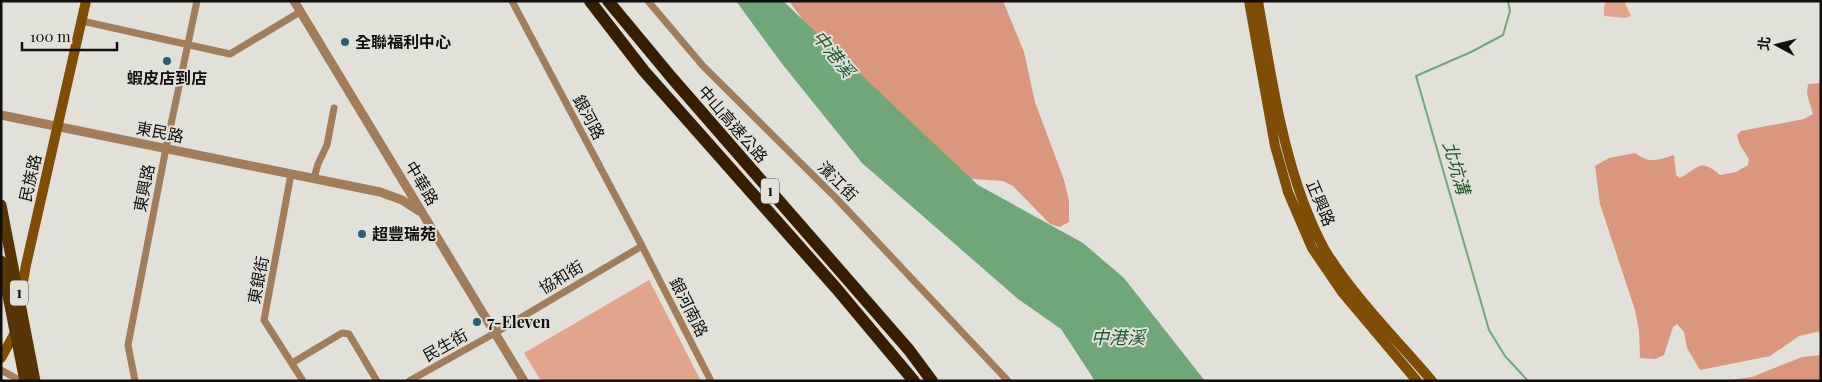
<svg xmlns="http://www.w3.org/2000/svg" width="1822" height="382" font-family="'Playfair Display','Noto Sans TC',serif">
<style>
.green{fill:#e3a48e}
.forest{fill:#db967f}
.water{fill:#70a779}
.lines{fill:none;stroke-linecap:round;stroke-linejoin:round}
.stream{stroke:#70a779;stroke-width:2}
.minor{stroke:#a17d59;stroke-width:7}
.tertiary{stroke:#a17d59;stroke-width:9}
.secondary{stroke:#804d04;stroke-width:10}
.primary{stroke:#573404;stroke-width:11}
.motorway{stroke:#381e00;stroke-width:12}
.poi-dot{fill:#255f78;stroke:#e1e0d9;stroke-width:2}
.labels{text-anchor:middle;stroke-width:4;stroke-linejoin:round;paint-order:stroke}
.shield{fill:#e1e0d9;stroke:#4f4e4a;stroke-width:1}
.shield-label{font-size:15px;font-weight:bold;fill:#100f0d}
.poi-label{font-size:16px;font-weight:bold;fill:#100f0d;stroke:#e1e0d9;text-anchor:start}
.street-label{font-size:16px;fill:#100f0d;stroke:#e1e0d9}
.water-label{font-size:18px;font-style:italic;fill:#1d592c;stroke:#e1e0d9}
</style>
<rect width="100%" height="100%" fill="#e1e0d9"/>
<path class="green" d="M1607,1H1624L1631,16L1626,18L1604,16V6Z
M649,280L701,381H541L524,353Z"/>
<path class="forest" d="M789,1H1003L1024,52L1035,102L1064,180L1069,201V222L1060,227L1050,224L1013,186L1003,181L972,179L954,172L803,20Z
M1821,83V331L1799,336L1770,356L1700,370L1687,348L1684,332L1677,324L1673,327L1664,355L1655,359L1640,358L1639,331L1635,310L1600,204L1595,166L1609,158L1635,153C1650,164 1657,160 1674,155L1676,175L1680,178C1700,167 1700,158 1720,175L1736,172L1748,165L1749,159L1740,145L1737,135L1741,131L1804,119L1813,114L1807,94L1808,84Z
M1821,355V381H1721L1752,377L1802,357Z"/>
<path class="water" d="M736,1H783L978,185L1083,243L1124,278L1205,381H1095L1061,329L1018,299L862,163L783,65Z"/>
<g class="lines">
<path class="stream" d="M1508,1L1510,11L1503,35L1471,52L1416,76L1489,330L1505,356L1528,381"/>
<path class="minor" d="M512,1L642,246L711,381
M648,1L703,66L836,198L1008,381
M82,21L230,54L300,12
M291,174L264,320L303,381
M314,178L318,164L327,145L334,108
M292,363L342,333L349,334L377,381
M1,370L21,381
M135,381L128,345L166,148L197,1
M409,381L495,333L642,246"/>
<path class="tertiary" d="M294,1L524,381
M1,115L380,192L402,200L419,211"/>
<path class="secondary" d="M1249,1L1275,146L1288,192L1312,248L1342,292L1417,381
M1258,1C1270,69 1280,140 1304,204C1311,221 1318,240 1328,255C1357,300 1397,340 1432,381
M20,299L26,265L86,1
M1,358L16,331"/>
<path class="primary" d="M1,205L35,381
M1,261L25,381"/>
<path class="motorway" d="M590,1L644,71L836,288L914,381
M608,1L672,78L909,350L932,381"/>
</g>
<g class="poi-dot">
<circle cx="345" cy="42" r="5"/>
<circle cx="167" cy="61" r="5"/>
<circle cx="362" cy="234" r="5"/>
<circle cx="477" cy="322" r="5"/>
</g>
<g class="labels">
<g class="shield">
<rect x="761" y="178.5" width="18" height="25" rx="4"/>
<rect x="10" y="280.5" width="18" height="25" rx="4"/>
</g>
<g class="shield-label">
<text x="770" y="196">1</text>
<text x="19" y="298">1</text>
</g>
<g class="poi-label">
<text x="355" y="48">全聯福利中心</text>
<text x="167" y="84" text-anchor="middle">蝦皮店到店</text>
<text x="372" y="240">超豐瑞苑</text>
<text x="487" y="328">7-Eleven</text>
</g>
<g class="street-label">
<text transform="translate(589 117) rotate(62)" y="6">銀河路</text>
<text transform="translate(733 124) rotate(49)" y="6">中山高速公路</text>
<text transform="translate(160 132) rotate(11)" y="6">東民路</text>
<text transform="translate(30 178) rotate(-77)" y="6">民族路</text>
<text transform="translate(838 181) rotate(45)" y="6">濱江街</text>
<text transform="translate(422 183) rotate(59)" y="6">中華路</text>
<text transform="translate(144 188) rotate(-79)" y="6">東興路</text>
<text transform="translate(1321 203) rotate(67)" y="6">正興路</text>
<text transform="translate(561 277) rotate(-31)" y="6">協和街</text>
<text transform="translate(258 280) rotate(-79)" y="6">東銀街</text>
<text transform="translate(689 307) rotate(63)" y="6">銀河南路</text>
<text transform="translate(445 345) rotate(-29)" y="6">民生街</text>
</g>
<g class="water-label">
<text transform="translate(833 54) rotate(51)" y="6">中港溪</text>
<text transform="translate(1456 168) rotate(74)" y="6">北坑溝</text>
<text x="1118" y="344">中港溪</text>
</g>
</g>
<rect width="1822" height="382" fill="none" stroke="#100f0d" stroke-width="5"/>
<g transform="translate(1777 45) rotate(277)" stroke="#e1e0d9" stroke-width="4" paint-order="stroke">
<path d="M0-4L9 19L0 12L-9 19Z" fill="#100f0d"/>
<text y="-8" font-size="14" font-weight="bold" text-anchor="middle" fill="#100f0d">北</text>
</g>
<path d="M22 42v8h95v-8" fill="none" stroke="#100f0d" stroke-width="2.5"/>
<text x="30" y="42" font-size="15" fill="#100f0d" stroke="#e1e0d9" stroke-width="4" paint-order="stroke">100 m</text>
</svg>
